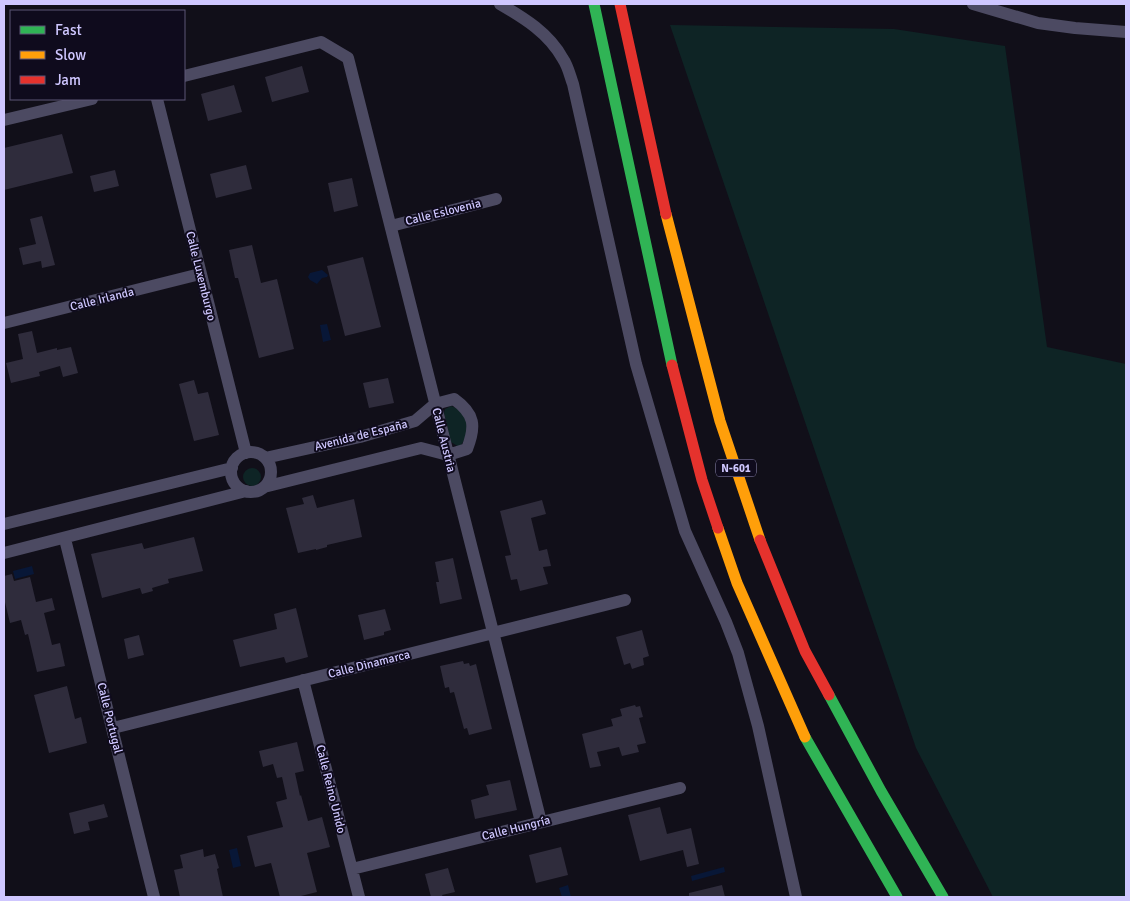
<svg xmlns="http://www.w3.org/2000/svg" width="1130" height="901" font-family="Signika,sans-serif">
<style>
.green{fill:#0e2425}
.water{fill:#081737}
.building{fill:#2f2c3c}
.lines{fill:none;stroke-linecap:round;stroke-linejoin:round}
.street{stroke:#4c4a62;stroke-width:12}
.fast{stroke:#30b455;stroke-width:11}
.slow{stroke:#ff9f0a;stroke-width:11}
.jam{stroke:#e5322d;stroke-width:11}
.labels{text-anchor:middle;stroke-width:4;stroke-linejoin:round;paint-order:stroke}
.shield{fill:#0f0b1d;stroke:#958fbb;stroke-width:1}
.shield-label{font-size:11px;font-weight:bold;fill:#cfc7ff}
.street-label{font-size:12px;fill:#cfc7ff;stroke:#0f0b1d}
</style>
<rect width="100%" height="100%" fill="#110f19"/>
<path class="green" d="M670,25L894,29L1005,46L1047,347L1126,364V897H993L916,748Z
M451,406C470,412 472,434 459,447L451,442L444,413L445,409Z
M243 477a9 9 0 1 1 18 0a9 9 0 1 1-18 0Z"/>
<path class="water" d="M322,270L328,275L327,277L322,278L317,284L310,280L308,277L310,273Z
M327,324L331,340L323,342L320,325Z
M32,566L34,574L15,579L13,571Z
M237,848L241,866L233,868L229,850Z
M724,867L725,872L692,881L691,876Z
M568,885L571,897H562L559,888Z"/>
<path class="building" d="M302,66L309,92L272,102L265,77Z
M234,85L242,112L208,121L201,94Z
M62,134L73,173L4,190V148Z
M246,165L252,189L216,198L210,174Z
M115,170L119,186L94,192L90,176Z
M352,178L358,206L334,212L328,183Z
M42,216L55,265L42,268L41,261L23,265L19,248L36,244L30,219Z
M252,245L261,283L277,279L294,349L259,358L238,278H235L229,250Z
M363,257L381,327L345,336L327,266Z
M32,331L37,353L57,348V350L71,347L78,373L63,377L60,366L39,372L40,376L11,383L6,363L23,359L18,334Z
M388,378L394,403L369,408L363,383Z
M194,380L198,394L208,392L219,435L194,441L179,384Z
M313,495L317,508L354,499L362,537L327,545V547L316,550V549L298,553L286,508L304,504L302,498Z
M542,500L546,514L531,518L539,551L547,549L551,566L543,567L548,584L520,591L517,579L511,580L505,556L511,555L500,511Z
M194,537L203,571L168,579L169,583L152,588L153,591L142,594L140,588L102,598L91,554L142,543L144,549Z
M453,558L462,599L440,604L436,582H439L435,562Z
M12,574L14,581L30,577L36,602L52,598L55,610L44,613L52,645L60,643L65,666L37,672L28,634L25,635L21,620L10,623L4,598V576Z
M296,608L308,657L286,663L284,657L240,667L233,640L277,629L274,614Z
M385,609L391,630L384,632V635L364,640L358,615Z
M642,630L649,656L643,658L644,665L632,669L630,663L624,665L616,637Z
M139,635L144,655L128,659L124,639Z
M463,661L464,664L469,663L470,666L476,664L492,729L469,735L467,728L464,729L454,692L450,693L449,687L445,688L440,666Z
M67,686L75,719L81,717L87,743L49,753L34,695Z
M635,705L636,707L640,706L643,717L639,718L646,743L637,745L639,752L622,756L619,747L597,752L601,766L590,768L582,734L613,726L611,719L622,716L620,709Z
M297,742L304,771L295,773L300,796L301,795L308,821L322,817L330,847L307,853L317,892L297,897H280L271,863L255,867L247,836L283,827L276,802L287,799L282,777L277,778L273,764L263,767L259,751Z
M510,780L517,810L475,819L471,800L489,795L486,785Z
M104,804L108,817L88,822L90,830L74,834L69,813Z
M660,807L667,834L691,828L699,864L687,867L683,850L640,861L628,815Z
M561,847L568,875L536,883L529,855Z
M203,849L204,857L215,854L219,868L217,869L223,897H180L174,870L183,868L180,855Z
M448,868L455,892L442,895L443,897H431L425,874Z
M722,885L725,897H689V893Z"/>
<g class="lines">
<path class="street" d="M500,4C524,18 549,33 563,59C568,66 570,76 573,84L636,364L685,531L726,622L738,653L758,726L796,897
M973,4L1038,23L1075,28L1126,32
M184,76L321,42L348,58L541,822
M157,99L246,453
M4,120L92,99
M391,226L496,199
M4,323L200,274
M231 472a20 20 0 1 1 40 0a20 20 0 1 1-40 0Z
M264,487L421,448L448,455L467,449C476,426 475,414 454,399L435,404L415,421L360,437L265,458
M4,524L232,468
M65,539L154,897
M4,553L246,491
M303,680L359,897
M113,728L625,600
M352,869L680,788"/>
<path class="fast" d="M594,4L672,365
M829,695L881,791L943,897
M805,737L897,897"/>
<path class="slow" d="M666,214L720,421L760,540
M718,528L737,583L805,737"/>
<path class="jam" d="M620,4L666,214
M672,365L702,480L718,528
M760,540L805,651L829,695"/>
</g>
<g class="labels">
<rect class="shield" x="716" y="459.5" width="40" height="17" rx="4"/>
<g class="shield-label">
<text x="736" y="472">N-601</text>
</g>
<g class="street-label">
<text transform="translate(443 212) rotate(-14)" y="4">Calle Eslovenia</text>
<text transform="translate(201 276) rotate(76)" y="4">Calle Luxemburgo</text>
<text transform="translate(102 299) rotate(-14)" y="4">Calle Irlanda</text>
<text transform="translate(361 435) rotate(-14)" y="4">Avenida de España</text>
<text transform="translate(444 440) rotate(76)" y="4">Calle Austria</text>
<text transform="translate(369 664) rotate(-14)" y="4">Calle Dinamarca</text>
<text transform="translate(110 718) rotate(76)" y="4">Calle Portugal</text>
<text transform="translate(331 789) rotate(76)" y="4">Calle Reino Unido</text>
<text transform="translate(516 828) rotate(-14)" y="4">Calle Hungría</text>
</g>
</g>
<rect width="1130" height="901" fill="none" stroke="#cfc7ff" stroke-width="10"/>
<rect x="10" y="10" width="175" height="90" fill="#0f0b1d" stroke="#5c5677"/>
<rect x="20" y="26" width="25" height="8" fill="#30b455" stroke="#5c5677"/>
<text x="55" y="35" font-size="15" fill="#cfc7ff">Fast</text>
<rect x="20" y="51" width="25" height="8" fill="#ff9f0a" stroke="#5c5677"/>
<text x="55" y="60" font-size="15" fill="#cfc7ff">Slow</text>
<rect x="20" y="76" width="25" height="8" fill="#e5322d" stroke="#5c5677"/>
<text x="55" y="85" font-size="15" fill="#cfc7ff">Jam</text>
</svg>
